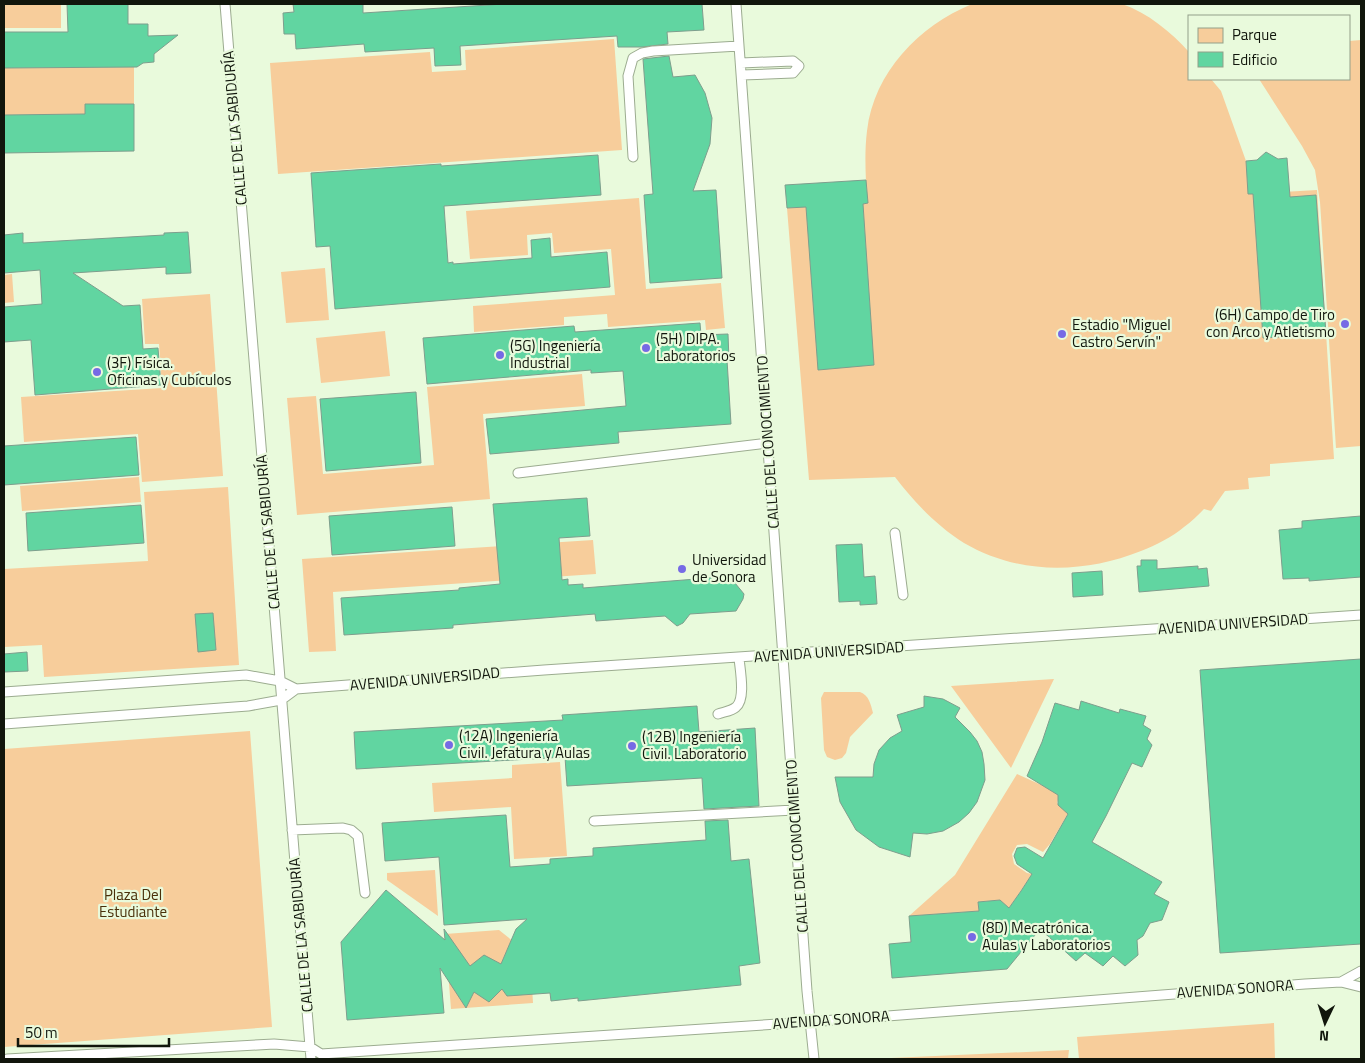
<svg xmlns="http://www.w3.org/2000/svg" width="1365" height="1063" font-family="'Titillium Web',sans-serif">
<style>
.green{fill:#f7cd9b}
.building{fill:#61d5a1;stroke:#7e9e8d}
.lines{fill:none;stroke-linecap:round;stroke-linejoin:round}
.lane-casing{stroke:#9cac90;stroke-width:11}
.lane{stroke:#fff;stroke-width:9}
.poi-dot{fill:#766ae5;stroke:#e9fadc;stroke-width:2}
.labels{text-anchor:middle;stroke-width:4.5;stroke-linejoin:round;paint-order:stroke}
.street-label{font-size:15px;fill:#11160c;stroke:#e9fadc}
.poi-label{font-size:15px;fill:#11160c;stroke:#e9fadc;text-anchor:start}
.park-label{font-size:15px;fill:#4a300a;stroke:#e9fadc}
</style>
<rect width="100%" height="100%" fill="#e9fadc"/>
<path class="green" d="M4,4H61V28H4Z
M972,4H1122C1148,13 1171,32 1189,52V79H1211L1221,91L1246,161L1249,194L1317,190L1334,459L1270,464V476L1248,478L1249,489L1225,491L1211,511L1204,509C1198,515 1191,522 1184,527C1172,537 1156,545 1141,551C1083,574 1019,575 964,543C937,526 914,502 895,477L809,480L787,208L867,203C866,179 864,155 867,131C874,72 919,26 972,4Z
M614,39L622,150L278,174L270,63L430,52L432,72L466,70L465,50Z
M1361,40V446L1336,448L1320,202L1315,170L1302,146L1259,79H1349V41Z
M134,67V104H85V114L4,115V68Z
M639,198L646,289L721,283L725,328L706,330L705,320L608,327L607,314L564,317V325L474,332L473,306L615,295L611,249L554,253L552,233L527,235L528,255L470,259L466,211Z
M325,268L329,320L286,323L281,272Z
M12,274L14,302L4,303V275Z
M210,294L223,476L142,482L138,434L24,442L21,397L162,388L159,344H145L142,299Z
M385,331L390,376L321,383L316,338Z
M582,374L585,406L483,414L490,499L297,515L287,398L316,396L323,474L434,465L427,387Z
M139,477L141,502L22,511L20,486Z
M228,487L239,665L44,677L42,645L4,647V569L148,561L144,492Z
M593,540L596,574L333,592L336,651L309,652L302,559Z
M1054,679L1011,768L951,686Z
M824,692H860C869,695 871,705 873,713L850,737L846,753L842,758L835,760L827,757L824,750L821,698Z
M250,731L272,1027L4,1047V749Z
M560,762L567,856L514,859L511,807L434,812L432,783L512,778V765Z
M1017,774L1048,788L1062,787L1057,803L1070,810L1050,844L1043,852L1027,844L1017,845L1012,854L1014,864L1027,873L1032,874L1009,908L999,900L978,902L979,911L909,916L955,875Z
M435,870L438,916L387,880V873Z
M499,930L530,955L533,1003L451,1009L445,934Z
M1274,1023L1275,1059H1079L1077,1037Z
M1069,1050L1068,1059H869Z"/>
<path class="building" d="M67,4H128V24H148V36L178,35L154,54V62L143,63L137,67L4,68V32H68Z
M293,4H363V13L504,4H702L704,30L667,32L668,44L642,47H618L617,36L460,46L461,65L435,66L434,48L365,52L364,44L296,49L295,34H284L283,13L294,12Z
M669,56L673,77L695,75L705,93L712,118L710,144L693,191L716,190L722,278L650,283L644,195L653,194L643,59Z
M85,104H134V151L4,153V115L85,114Z
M1266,152L1278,159L1287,158L1290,197L1316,195L1326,334L1263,338L1253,194H1248L1246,161L1257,160Z
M598,155L601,195L444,206L448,263L453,262V264L532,258L531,240L550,238L551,257L607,252L610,287L335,309L330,246L316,247L311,173L441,164V166Z
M866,180L868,203L863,204L874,365L818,370L806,207L787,208L785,185Z
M188,232L191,273L166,274V267L73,273L123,306L140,305L143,349L158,348L161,385L35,395L31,340L4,342V307L42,304L40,270L4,273V235L23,233V243L164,235V233Z
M700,323L701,335L728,334L729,360H727L731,424L618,432L619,443L490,454L486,419L626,406L623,371L591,373V370L427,384L423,338L574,326L575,332Z
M416,392L421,463L326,471L320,399Z
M136,437L139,475L4,485V446Z
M587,498L590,536L559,538L562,580L568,579V585L583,584V588L734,576L735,583L744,594L743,599L736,611L690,614L683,623L677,626L665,616L596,621L595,614L453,625V628L344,635L341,598L459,590V588L500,584L493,504Z
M141,505L144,543L28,551L26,513Z
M452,507L455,546L332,555L329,516Z
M1361,516V577L1309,581V578L1283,579L1279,530L1302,528V521Z
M862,544L864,577L875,576L877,604L860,605V601L839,602L836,545Z
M1141,560H1157V569L1198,566V569L1207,568L1209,586L1139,592L1137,566H1141Z
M1102,571L1103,595L1073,597L1072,573Z
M213,613L216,650L198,652L195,614Z
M27,652L28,671L4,672V654Z
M1361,659V944L1220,953L1200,670Z
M924,696L943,699L960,708L955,717L970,732L977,741L982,752L984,764L985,780L977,802L969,813L959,822L943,831L927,834L913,833L910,857L879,847L856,830L840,802L835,777H873L874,764L879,750L890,738L902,731L897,715L924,707Z
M1081,701L1119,713L1120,709L1146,716L1143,725L1151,730L1147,739L1152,745L1142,767L1132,763L1106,816L1092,842L1162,882L1154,894L1169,902L1162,920L1150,923L1143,936L1137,940L1138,955L1125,966L1113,956L1103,966L1085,953L1076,961L1040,929L1007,969L892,978L889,944L911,942L909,916L979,911L978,902L1000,900L1009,908L1021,891L1032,874L1017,864L1014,856L1017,848L1025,847L1043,858L1068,814L1058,805V795L1027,776L1042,742L1055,703L1079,710Z
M697,706L699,732L755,728L759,806L704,809L702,778L567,786L565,757L356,769L354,732L563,720L562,715Z
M506,815L510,867L550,864V859L593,856V848L706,840L705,821L728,820L731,861L749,859L760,963L739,966L741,985L578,1001V998L551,1001L550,993L507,996L502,989L489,1002L474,992L466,1008L440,968L444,1013L347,1020L341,942L386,890L445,940L444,929L470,966L484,955L501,964L516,929L527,919L444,925L439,857L385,861L382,823Z"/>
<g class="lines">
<g class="lane-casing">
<path id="lane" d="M225,4L311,1059
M736,4L807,991L814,1059
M741,63L793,61L799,66L793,73L742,75
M633,157L628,76L633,58L642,53L653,51L739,46
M518,473L768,443
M895,533L903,595
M4,692L246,675L280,681L296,689L544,670L1361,615
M718,714C723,712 732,711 736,707C746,699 740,670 739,658
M4,724L248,706L281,700L296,689
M594,821L794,810
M292,830L343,828L351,830L358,836L365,893
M1341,982L1361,971
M7,1059L274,1044L310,1047L321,1054L809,1022L1305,984L1341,982L1361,987"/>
</g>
<use href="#lane" class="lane"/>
</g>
<g class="poi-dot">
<circle cx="1345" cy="324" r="5"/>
<circle cx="1062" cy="334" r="5"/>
<circle cx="646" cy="348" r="5"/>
<circle cx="500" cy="355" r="5"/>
<circle cx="97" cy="372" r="5"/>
<circle cx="682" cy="569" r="5"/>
<circle cx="449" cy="745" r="5"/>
<circle cx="632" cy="746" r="5"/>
<circle cx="972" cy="937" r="5"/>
</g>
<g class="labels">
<g class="street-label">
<text transform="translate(235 128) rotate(-95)" y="5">CALLE DE LA SABIDURÍA</text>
<text transform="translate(768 442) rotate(-94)" y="5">CALLE DEL CONOCIMIENTO</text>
<text transform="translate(268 532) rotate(-95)" y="5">CALLE DE LA SABIDURÍA</text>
<text transform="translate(1233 624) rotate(-4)" y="5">AVENIDA UNIVERSIDAD</text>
<text transform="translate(829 652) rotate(-4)" y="5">AVENIDA UNIVERSIDAD</text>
<text transform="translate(425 679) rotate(-5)" y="5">AVENIDA UNIVERSIDAD</text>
<text transform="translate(797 846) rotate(-94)" y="5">CALLE DEL CONOCIMIENTO</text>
<text transform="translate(301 935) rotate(-95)" y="5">CALLE DE LA SABIDURÍA</text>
<text transform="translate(1235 989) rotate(-4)" y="5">AVENIDA SONORA</text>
<text transform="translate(831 1020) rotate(-4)" y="5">AVENIDA SONORA</text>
</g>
<g class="poi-label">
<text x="1335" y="320" text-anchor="end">(6H) Campo de Tiro<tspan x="1335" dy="17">con Arco y Atletismo</tspan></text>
<text x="1072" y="330">Estadio "Miguel<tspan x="1072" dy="17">Castro Servín"</tspan></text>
<text x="656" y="344">(5H) DIPA.<tspan x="656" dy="17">Laboratorios</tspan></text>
<text x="510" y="351">(5G) Ingeniería<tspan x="510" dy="17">Industrial</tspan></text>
<text x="107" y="368">(3F) Física.<tspan x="107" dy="17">Oficinas y Cubículos</tspan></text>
<text x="692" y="565">Universidad<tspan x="692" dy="17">de Sonora</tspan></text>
<text x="459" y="741">(12A) Ingeniería<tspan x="459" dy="17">Civil. Jefatura y Aulas</tspan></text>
<text x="642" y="742">(12B) Ingeniería<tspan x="642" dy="17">Civil. Laboratorio</tspan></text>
<text x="982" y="933">(8D) Mecatrónica.<tspan x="982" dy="17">Aulas y Laboratorios</tspan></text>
</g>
<g class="park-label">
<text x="133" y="900">Plaza Del<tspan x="133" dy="17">Estudiante</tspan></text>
</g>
</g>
<rect width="1365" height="1063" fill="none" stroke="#11160c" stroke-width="10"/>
<rect x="1188" y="15" width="162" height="65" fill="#e9fadc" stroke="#939f89"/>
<rect x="1198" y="28" width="25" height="15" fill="#f7cd9b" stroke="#939f89"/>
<text x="1232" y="40" font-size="15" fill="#11160c">Parque</text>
<rect x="1198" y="52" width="25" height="15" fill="#61d5a1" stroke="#939f89"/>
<text x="1232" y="65" font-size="15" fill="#11160c">Edificio</text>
<g transform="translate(1325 1023) rotate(184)" stroke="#e9fadc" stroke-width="4" paint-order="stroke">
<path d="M0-4L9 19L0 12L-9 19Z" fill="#11160c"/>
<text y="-8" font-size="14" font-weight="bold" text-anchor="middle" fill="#11160c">N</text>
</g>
<path d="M18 1038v8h151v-8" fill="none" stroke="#11160c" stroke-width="2.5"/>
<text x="25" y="1038" font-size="15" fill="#11160c" stroke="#e9fadc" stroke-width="4" paint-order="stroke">50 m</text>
</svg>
